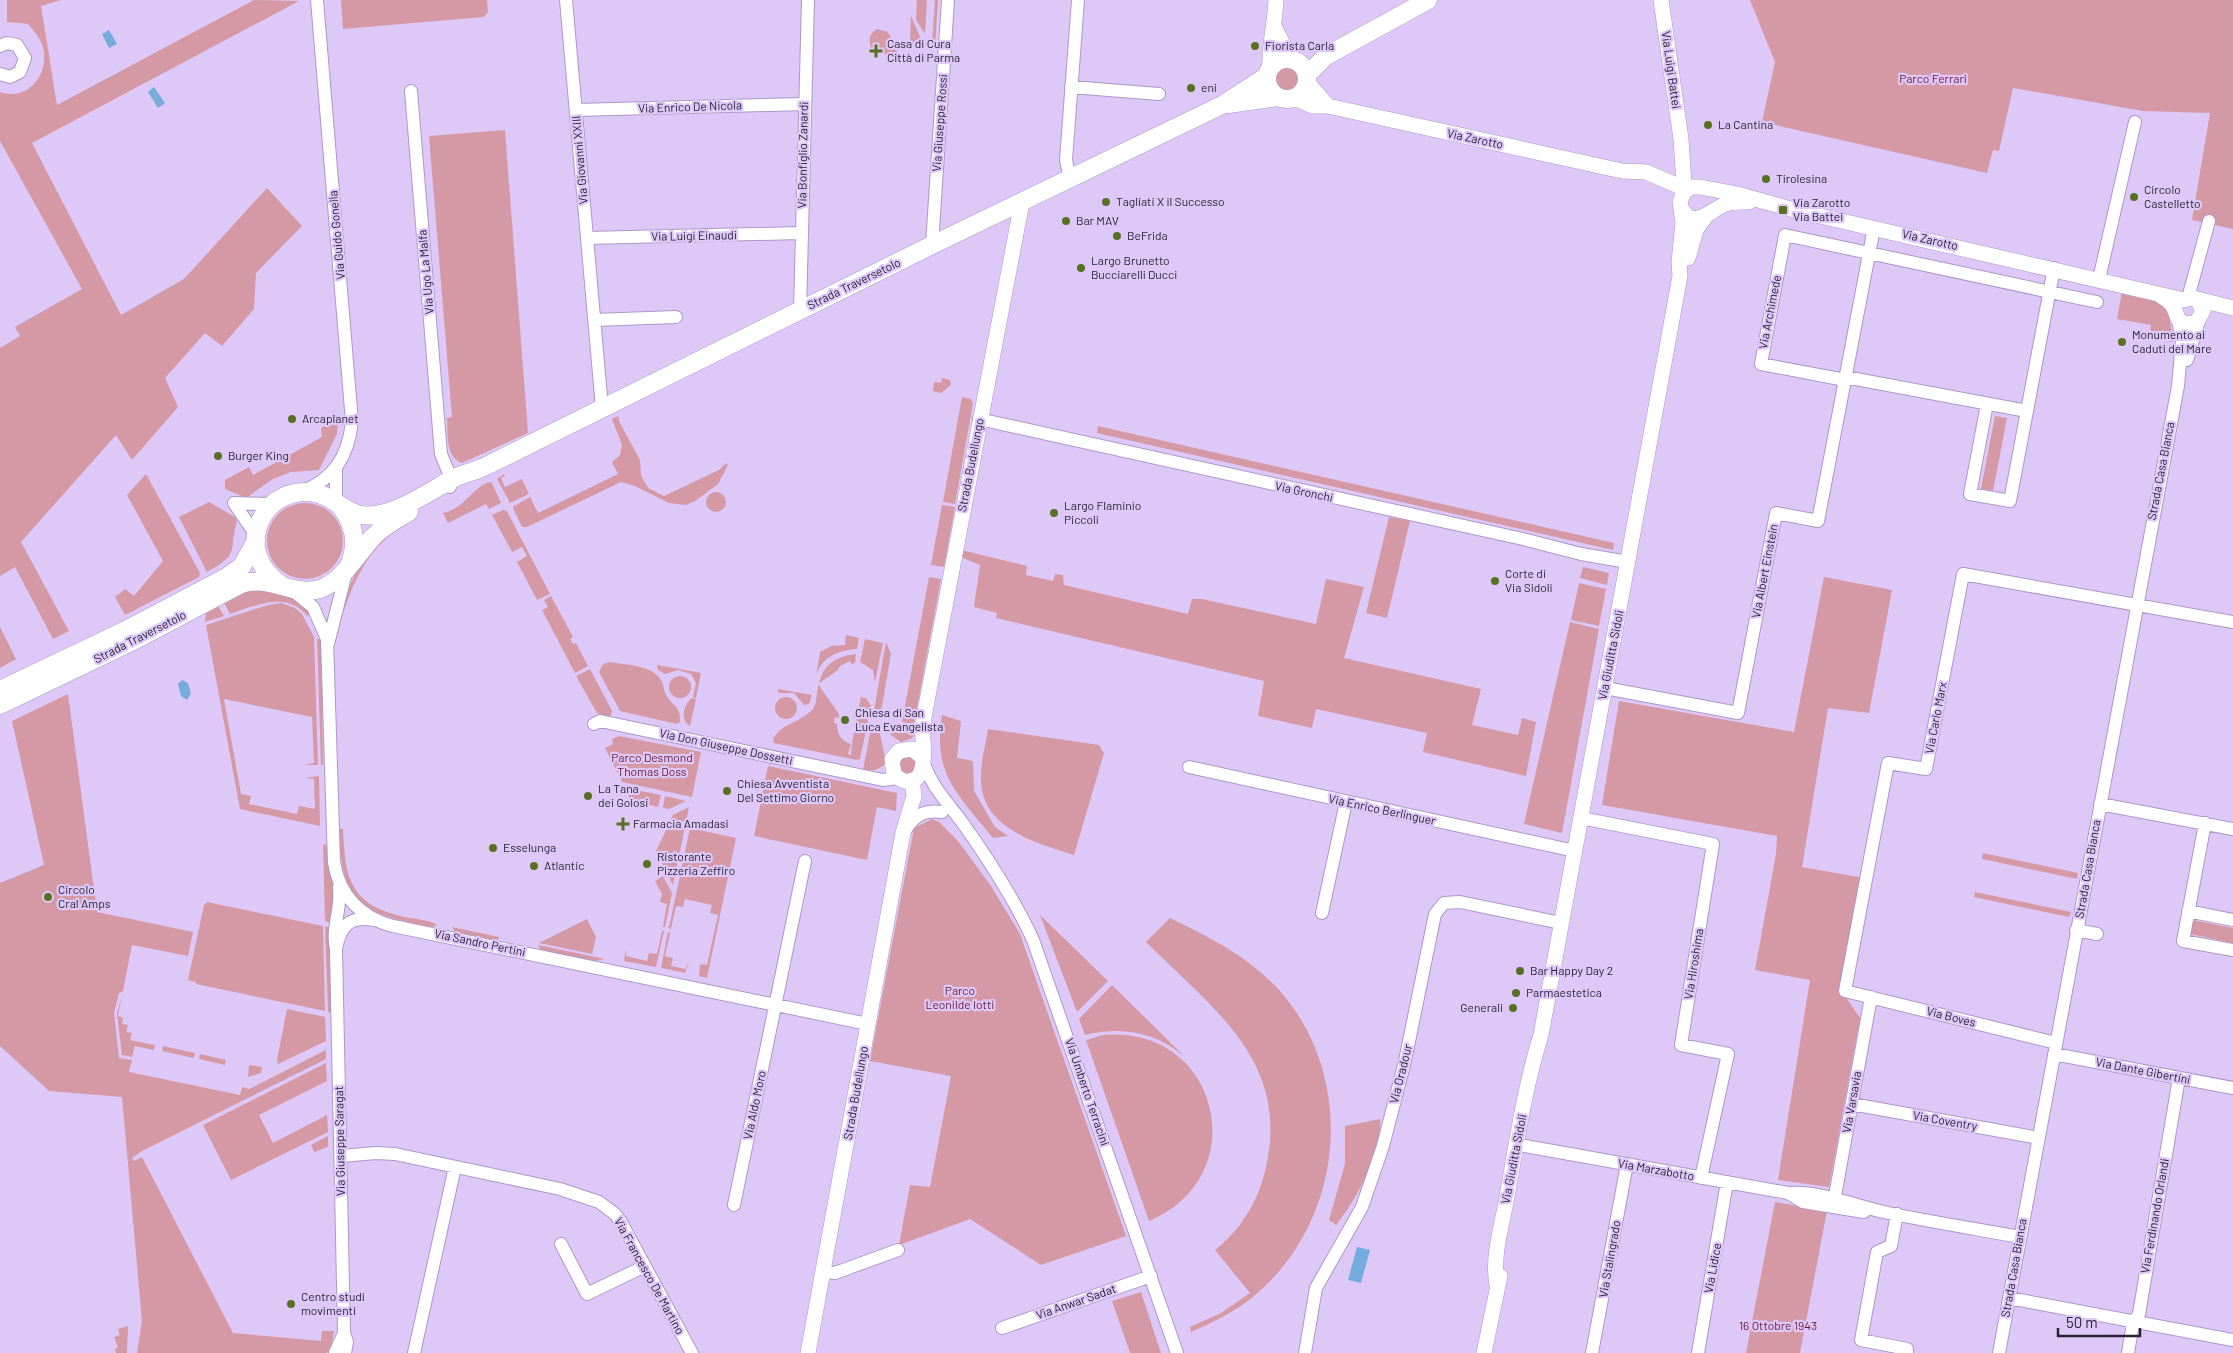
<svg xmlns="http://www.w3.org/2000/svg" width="2233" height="1353" font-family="Barlow,sans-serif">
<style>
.green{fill:#d599a5}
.water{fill:#75acdc}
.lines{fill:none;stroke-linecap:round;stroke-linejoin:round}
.minor-casing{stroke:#ad98c6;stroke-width:14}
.tertiary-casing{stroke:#ad98c6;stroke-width:16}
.secondary-casing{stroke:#ad98c6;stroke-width:19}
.minor{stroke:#fff;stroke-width:12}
.tertiary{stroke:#fff;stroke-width:15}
.secondary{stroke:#fff;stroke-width:18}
.poi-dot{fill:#577023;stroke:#dec8f8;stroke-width:2}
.labels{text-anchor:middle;stroke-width:4.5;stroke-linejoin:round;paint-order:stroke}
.poi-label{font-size:12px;fill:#2b2335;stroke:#dec8f8;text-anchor:start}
.street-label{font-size:12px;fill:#2b2335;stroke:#dec8f8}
.park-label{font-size:12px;fill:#6c1734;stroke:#dec8f8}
</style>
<rect width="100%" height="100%" fill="#dec8f8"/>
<path class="green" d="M7,0H61L41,6L57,105L254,0L299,1L32,143L121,315L184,279L267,188L302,226L256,273L254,309L222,346L205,333L165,378L178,407L132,460L116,435L21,542L69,631L53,639L15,567L0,576V348L20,336L15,327L82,289L0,141V92C28,102 50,74 43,47C40,38 34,31 28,24L7,22Z
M341,0H487L488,12L484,17L343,29Z
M917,0H927L925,34L916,20Z
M935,0H938L935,46L932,43Z
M1750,0H2233V229L2192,220L2210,113L2143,111L2013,88L1999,151L1993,150L1987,173L1762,122L1775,62Z
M911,16L922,41L918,47L910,43Z
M877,29L888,32L899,56L873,52C868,44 868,34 877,29Z
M1276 78a13 13 0 1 1 26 0a13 13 0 1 1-26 0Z
M505,130L528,433L462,463C445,457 448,434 447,418L452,417L429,136Z
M2122,291C2160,300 2171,298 2172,342L2149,338L2151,325L2117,319Z
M942,378L950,380L951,385L941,393L933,391L934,382L941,383Z
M962,397L971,399L973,404L955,504L943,502Z
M618,416L620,423L640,460L641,475L648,488L664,496L719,470L726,463L728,465L718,484L695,501L686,505L669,503L635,486L621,482L527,527H522L513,508L514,506L530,497L538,513L618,474L612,462L620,455L622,445L612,419Z
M1995,416L2007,418L1993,491L1981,489Z
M338,419L337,434L319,470L291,472L273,479L246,498L225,489V480L249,467L253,475L322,437L321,428Z
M1098,426L1614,543L1613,550L1097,433Z
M146,474L200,573L199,577L125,615L115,597L125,589L134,596L163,561L127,495Z
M504,474L505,476L501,478L505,487L522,479L529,494L510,503L497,479Z
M489,482L492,483L501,503L489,509L486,504L448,523L443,513C464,509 471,489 489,482Z
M706 502a10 10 0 1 1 20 0a10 10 0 1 1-20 0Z
M209,502L235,517L237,521C228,553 241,553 207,572L179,517Z
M267 541a38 38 0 1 1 76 0a38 38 0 1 1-76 0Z
M942,505L955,507L944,567L931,565Z
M503,510L507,511L550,594L537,600L517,562L527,556L522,547L512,552L492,515Z
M1389,517L1410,521L1387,618L1366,613Z
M405,523L406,525C373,542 355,576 344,611L340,609L357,569L378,539Z
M961,550L1027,566L1026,575L1053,581L1055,574L1063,575L1064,585L1188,614L1192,599H1202L1316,624L1326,579L1364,587L1344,658L1481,689L1472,725L1518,735L1522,718L1536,722L1526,776L1423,752L1427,733L1316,709L1312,728L1258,716L1264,681L996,618L997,613L974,607L980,565L963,558Z
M1583,567L1609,573L1607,585L1580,578Z
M929,577L941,579L914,724L902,722Z
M1824,577L1892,590L1869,713L1828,708L1802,867L1864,878L1843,993L1860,1018L1829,1187L1778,1180L1810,980L1755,970L1776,854L1777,836L1602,805L1619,701L1794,732Z
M1579,583L1606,589L1599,626L1571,620Z
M271,589L296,600L311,613L307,616C287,590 255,606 230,614L223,601L243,590Z
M551,596L573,637L570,639L573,644L576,643L588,666L575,673L542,610L548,607L544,600Z
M281,603L295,608L302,614L314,637L318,765H305L314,763L312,717L224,699L241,794L251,796L249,804L297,814L299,806L315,809L314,779L305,778L319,776L320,826L240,809L206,625L268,605Z
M217,604L224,616L205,622L206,612Z
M1570,622L1599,629L1562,833L1524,824Z
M0,627L16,659L0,668Z
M846,635L859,638L857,649C839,650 821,657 816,676L820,652L831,646L845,645Z
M317,639H321L323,765H321Z
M865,639L883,643L875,682L873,670L860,662Z
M886,642L891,654L880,718L873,716Z
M856,654L855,663L851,664L850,661L840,666L838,670L818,684L839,714V718L835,717L834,723L837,724C837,734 841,741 851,744L848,754L851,755L852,744H854L852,743L861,697L866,698L871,706L860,759L857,760L774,743L773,739C783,722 800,723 813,709C816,705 816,699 817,694C820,669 830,657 856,654Z
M610,662C626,665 652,665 661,680C664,685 664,691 666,695C673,707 681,706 680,722L677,724L620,711L599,672L603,664Z
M657,665L701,673L696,698L693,697L696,683L691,674L678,670L665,674L658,670Z
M590,669L612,711L611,715L608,717L597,713L576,676Z
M669 687a11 11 0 1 1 22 0a11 11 0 1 1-22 0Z
M778,689L812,695L809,704L804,705L794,693H778Z
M68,694L97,912L193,932L188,956L132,945L123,991L119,993L114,1013L119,1058L132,1060L129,1072L240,1095L242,1087L249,1089L326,1050V1059L142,1151L132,1158L134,1161L142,1157L233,1333L321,1341L322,1331H334L332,1343L327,1353H137L142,1321L122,1097L49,1091L0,1046V883L44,865L12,721Z
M775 708a11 11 0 1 1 22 0a11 11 0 1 1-22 0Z
M692,698L696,699L690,726C680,720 683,705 692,698Z
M942,715L961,721L957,758L973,761L974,791L995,827L1008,836L993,838C959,796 932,774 942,715Z
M872,723L878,724L886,763C880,770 872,771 863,770Z
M890,727L916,731L912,738L901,742L891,735Z
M988,729L1099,745L1104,753L1074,855C1034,842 978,828 981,774C981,759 986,744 988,729Z
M619,736L701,752L692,797L622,782L605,748L613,744L612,739Z
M900 765a8 8 0 1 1 16 0a8 8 0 1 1-16 0Z
M768,766L897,793L896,811L877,807L867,860L754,836Z
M625,788L661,795L658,807L631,801Z
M665,796L686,801L669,809L663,808Z
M689,807L686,822L671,819L673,815Z
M932,819L939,822L958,841L991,886L1020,934L1126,1236L1041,1265L970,1219L899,1245L910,1185L930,1187L951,1076L870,1061L914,828Z
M669,824L685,827L673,885L656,851Z
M690,828L736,838L707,978L699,976L700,964L707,965L718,915L710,913L712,905L685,899L683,907L676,906L671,929L669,928Z
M339,829H343C345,879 350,905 405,917C414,919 431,920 437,925C430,930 416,924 408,922C349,910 341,885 339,829Z
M323,844L327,846L334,886L331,923L325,921Z
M1983,853L2078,873L2077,879L1982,859Z
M663,876L672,893L665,927H663L667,904L660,902L662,894L655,881Z
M1975,892L2071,912L2069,917L1974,897Z
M207,902L323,926L325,1011L196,984V982L188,980L204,905Z
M1040,915L1108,981L1077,1012Z
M1170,918C1211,938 1249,957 1280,991C1358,1080 1344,1221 1254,1296C1235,1312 1213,1322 1191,1332L1190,1327L1221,1313L1250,1293L1215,1250C1241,1230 1259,1200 1266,1167C1290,1061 1213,1009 1146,942Z
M587,919L596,937L592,954L539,943Z
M2193,920L2233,928V943L2190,934Z
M325,926L330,928L332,1013L328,1012Z
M452,927L499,937L498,941L455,932Z
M662,931H664L656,967L624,961L626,948V956L647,961L649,953L657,954Z
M668,932L670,933L665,956L673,958L671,966L685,969L689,961L685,973L661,968Z
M538,945L605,959L594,961L541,950Z
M1112,985L1113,986L1184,1056C1155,1032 1121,1026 1085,1035L1079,1019Z
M122,995L118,1016L123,1018L122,1024L128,1025L126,1032L132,1033L130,1040L155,1045L154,1050L135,1046L132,1057L122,1055L117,1014Z
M287,1009L325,1017L326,1041L278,1064L277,1060Z
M1103,1035C1219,1024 1256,1176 1149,1221L1086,1040Z
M163,1046L195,1053L194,1058L162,1051Z
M200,1054L226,1060L225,1065L199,1059Z
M326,1063L327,1081L259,1115L273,1143L327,1115L328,1132L231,1180L203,1125Z
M249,1065L262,1067L261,1073L248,1077Z
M1380,1119C1383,1151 1356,1201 1336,1225L1329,1220L1345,1164V1126Z
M328,1136V1147L314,1152L311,1145Z
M1775,1202L1827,1211L1800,1353H1746Z
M1141,1292L1161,1353H1130L1112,1301Z
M128,1326L127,1353H116L115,1349L118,1347L114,1337L120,1335L118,1329Z"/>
<path class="water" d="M109,30L117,44L109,48L102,34Z
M154,87L165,103L158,108L148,92Z
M182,680L188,683L191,694L187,700L181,696L178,684Z
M1357,1247L1370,1250L1361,1283L1348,1280Z"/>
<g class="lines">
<g class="minor-casing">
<path id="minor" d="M566,0L602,408
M0,46L7,43L17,45L25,58L20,72L10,77L0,74
M1071,87L1159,94
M411,91L441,454L450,476V487
M576,110L805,104
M1070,179L1066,160L1078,0
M587,238L801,233
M932,245L948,0
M2099,279L2135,122
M2188,298L2209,221
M800,311L808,0
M594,320L676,317
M2187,360L2199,321
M1845,377L2027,411
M1845,380L1761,364L1785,235L2097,302
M1987,404L1970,494L2010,501L2054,268
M979,419L1523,539L1581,554L1628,562
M336,468V498L340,506
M301,492C334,479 348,457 352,422L317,0
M234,503L266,504L276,501
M234,503L253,531L256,540
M291,589L313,607L327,639L334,862C339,895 361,918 393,926L868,1024
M328,644L347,569
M1605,688L1738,713L1776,513L1818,521L1874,228
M594,724L600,721L883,780L897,778
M923,761C931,786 947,802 962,822C989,860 1014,898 1033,940L1177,1353
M1189,767L1575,851
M2100,804L2233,829
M1581,818L1713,844L1681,1045L1728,1054L1701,1178
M2205,823L2183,941L2233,950
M906,829C916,814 925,810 942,812
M339,887C342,909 331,927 336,949C340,927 349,915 374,920
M2188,911L2233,920
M1322,913L1346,802
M2076,930L2097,934
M336,949L344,1333
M2056,1043L1845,991L1888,763L1926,769L1963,574L2233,622
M2054,1054L2233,1088
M1852,1104L2039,1138
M1525,1146L1788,1193C1822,1191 1855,1206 1888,1213C1932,1222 1976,1229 2020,1237
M341,1156L376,1153L395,1154L560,1189L599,1202L615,1214L621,1222L692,1353
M1788,1193L1803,1202L1864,1212
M734,1205L805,861
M1833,1207L1871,997
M1897,1214L1891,1246L1877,1252L1861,1340L1907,1349V1353
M561,1244L587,1294L645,1266
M823,1272L835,1273L898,1250
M2009,1298L2233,1340
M1002,1328L1151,1276
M335,1353L344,1333L347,1342L345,1353
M414,1353L455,1167
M1305,1353L1316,1288L1362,1207L1383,1146L1405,1061L1435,914L1444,903L1460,902L1561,923
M1592,1353L1627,1164
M1698,1353L1727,1182
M1999,1353L2178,386L2182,342L2178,319
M2128,1353L2133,1323L2139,1314L2179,1078"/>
</g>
<g class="tertiary-casing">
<path id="tertiary" d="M1661,0L1681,139L1684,184L1682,195
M1275,28L1290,58
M1270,68C1269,45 1275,23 1276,0
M1307,82L1328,106
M1294,98L1313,106H1328L1622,171L1646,172L1681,187H1700L1737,194L1794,210L2184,300L2193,298L2233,308
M1682,209C1694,231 1711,209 1726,204C1733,201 1741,202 1749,202
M1688,258L1696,230L1706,216
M2161,296C2173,303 2174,307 2178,319L2185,324L2196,323L2203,311L2198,301
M922,757L912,749L899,751L892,759L894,774C899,779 905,783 912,781C930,775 921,737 923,722L1022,202
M1497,1285C1492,1258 1501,1229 1506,1202C1516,1147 1524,1089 1541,1035L1680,276L1679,262L1683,223L1680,202L1684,192L1690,188
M808,1353L903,833L914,796L912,780
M1484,1353L1500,1276"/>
</g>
<g class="secondary-casing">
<path id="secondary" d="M1267 79a20 20 0 1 1 40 0a20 20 0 1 1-40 0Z
M1307,75L1326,56L1428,0
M1228,104L1278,97
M341,507C354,524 358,543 350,563
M281,585C268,576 259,564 256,548C254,535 259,519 268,509C283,491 310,487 330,499C346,508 355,518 375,515C400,512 432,490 454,478C465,473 476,471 486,466L932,245L1222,105L1267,76
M0,690L124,631L225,578L242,566L256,541
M0,705L131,642L241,584C270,574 292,597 320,589C342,582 358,553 374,536C384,526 397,519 409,512"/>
</g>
<use href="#minor" class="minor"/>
<use href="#tertiary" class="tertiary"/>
<use href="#secondary" class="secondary"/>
</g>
<g class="poi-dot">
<circle cx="1255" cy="46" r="5"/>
<path d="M873.5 43.5h5v5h5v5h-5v5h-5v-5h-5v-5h5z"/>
<circle cx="1191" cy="88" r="5"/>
<circle cx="1708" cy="125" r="5"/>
<circle cx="1766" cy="179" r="5"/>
<circle cx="2134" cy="197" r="5"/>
<circle cx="1106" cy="202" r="5"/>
<rect x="1778" y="205" width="10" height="10" rx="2.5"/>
<circle cx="1066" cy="221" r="5"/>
<circle cx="1117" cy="236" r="5"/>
<circle cx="1081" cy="268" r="5"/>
<circle cx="2122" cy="342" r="5"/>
<circle cx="292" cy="419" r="5"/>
<circle cx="218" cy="456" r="5"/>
<circle cx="1054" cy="513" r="5"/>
<circle cx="1495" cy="581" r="5"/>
<circle cx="845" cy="720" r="5"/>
<circle cx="727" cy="791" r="5"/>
<circle cx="588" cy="796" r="5"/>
<path d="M620.5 816.5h5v5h5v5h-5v5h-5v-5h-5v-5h5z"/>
<circle cx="493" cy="848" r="5"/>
<circle cx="647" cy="864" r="5"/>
<circle cx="534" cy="866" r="5"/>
<circle cx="48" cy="897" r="5"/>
<circle cx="1520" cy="971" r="5"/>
<circle cx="1516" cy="993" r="5"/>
<circle cx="1513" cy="1008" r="5"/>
<circle cx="291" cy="1304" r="5"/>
</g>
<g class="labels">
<g class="poi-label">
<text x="887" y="48">Casa di Cura<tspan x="887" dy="14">Città di Parma</tspan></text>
<text x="1265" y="50">Fiorista Carla</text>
<text x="1201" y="92">eni</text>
<text x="1718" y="129">La Cantina</text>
<text x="1776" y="183">Tirolesina</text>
<text x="2144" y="194">Circolo<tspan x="2144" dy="14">Castelletto</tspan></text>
<text x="1116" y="206">Tagliati X il Successo</text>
<text x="1793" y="207">Via Zarotto<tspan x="1793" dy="14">Via Battei</tspan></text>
<text x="1076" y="225">Bar MAV</text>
<text x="1127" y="240">BeFrida</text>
<text x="1091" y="265">Largo Brunetto<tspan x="1091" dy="14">Bucciarelli Ducci</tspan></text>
<text x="2132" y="339">Monumento ai<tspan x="2132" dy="14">Caduti del Mare</tspan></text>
<text x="302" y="423">Arcaplanet</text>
<text x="228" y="460">Burger King</text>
<text x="1064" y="510">Largo Flaminio<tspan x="1064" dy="14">Piccoli</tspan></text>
<text x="1505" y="578">Corte di<tspan x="1505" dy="14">Via Sidoli</tspan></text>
<text x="855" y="717">Chiesa di San<tspan x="855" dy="14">Luca Evangelista</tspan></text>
<text x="737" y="788">Chiesa Avventista<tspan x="737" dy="14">Del Settimo Giorno</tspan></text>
<text x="598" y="793">La Tana<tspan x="598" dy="14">dei Golosi</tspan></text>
<text x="633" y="828">Farmacia Amadasi</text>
<text x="503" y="852">Esselunga</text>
<text x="657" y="861">Ristorante<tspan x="657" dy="14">Pizzeria Zeffiro</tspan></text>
<text x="544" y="870">Atlantic</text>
<text x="58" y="894">Circolo<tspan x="58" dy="14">Cral Amps</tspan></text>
<text x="1530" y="975">Bar Happy Day 2</text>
<text x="1526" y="997">Parmaestetica</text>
<text x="1503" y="1012" text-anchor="end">Generali</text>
<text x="301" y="1301">Centro studi<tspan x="301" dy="14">movimenti</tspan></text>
</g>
<g class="street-label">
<text transform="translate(1671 70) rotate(82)" y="4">Via Luigi Battei</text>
<text transform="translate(690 107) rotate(-2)" y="4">Via Enrico De Nicola</text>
<text transform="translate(940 123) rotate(-86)" y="4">Via Giuseppe Rossi</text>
<text transform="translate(1475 139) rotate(12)" y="4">Via Zarotto</text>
<text transform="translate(803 155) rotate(-89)" y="4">Via Bonfiglio Zanardi</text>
<text transform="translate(580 160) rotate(-95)" y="4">Via Giovanni XXIII</text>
<text transform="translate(337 235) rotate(-95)" y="4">Via Guido Gonella</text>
<text transform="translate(694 236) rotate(-1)" y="4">Via Luigi Einaudi</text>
<text transform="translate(1930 240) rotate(13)" y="4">Via Zarotto</text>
<text transform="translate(426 272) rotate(-95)" y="4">Via Ugo La Malfa</text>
<text transform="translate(854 284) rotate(-26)" y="4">Strada Traversetolo</text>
<text transform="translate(1770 312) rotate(-79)" y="4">Via Archimede</text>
<text transform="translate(971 465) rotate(-79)" y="4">Strada Budellungo</text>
<text transform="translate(2161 471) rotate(-79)" y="4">Strada Casa Bianca</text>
<text transform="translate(1304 492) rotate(12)" y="4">Via Gronchi</text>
<text transform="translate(1765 571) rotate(-79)" y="4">Via Albert Einstein</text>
<text transform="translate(140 637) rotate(-27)" y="4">Strada Traversetolo</text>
<text transform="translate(1611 655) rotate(-79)" y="4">Via Giuditta Sidoli</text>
<text transform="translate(1936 718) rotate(-79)" y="4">Via Carlo Marx</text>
<text transform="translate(726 747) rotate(12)" y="4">Via Don Giuseppe Dossetti</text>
<text transform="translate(1382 810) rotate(12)" y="4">Via Enrico Berlinguer</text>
<text transform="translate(2088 869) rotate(-80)" y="4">Strada Casa Bianca</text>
<text transform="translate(480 943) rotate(12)" y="4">Via Sandro Pertini</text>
<text transform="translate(1694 964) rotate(-81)" y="4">Via Hiroshima</text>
<text transform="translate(1951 1017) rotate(14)" y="4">Via Boves</text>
<text transform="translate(2143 1071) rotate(11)" y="4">Via Dante Gibertini</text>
<text transform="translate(1401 1074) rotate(-76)" y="4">Via Oradour</text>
<text transform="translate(1087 1092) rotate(71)" y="4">Via Umberto Terracini</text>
<text transform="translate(856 1093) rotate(-80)" y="4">Strada Budellungo</text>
<text transform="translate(1852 1102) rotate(-80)" y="4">Via Varsavia</text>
<text transform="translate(755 1105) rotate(-78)" y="4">Via Aldo Moro</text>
<text transform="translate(1945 1121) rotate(10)" y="4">Via Coventry</text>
<text transform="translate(340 1141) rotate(-91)" y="4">Via Giuseppe Saragat</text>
<text transform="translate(1514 1159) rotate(-79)" y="4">Via Giuditta Sidoli</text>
<text transform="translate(1656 1170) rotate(10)" y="4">Via Marzabotto</text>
<text transform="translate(2155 1216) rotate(-80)" y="4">Via Ferdinando Orlandi</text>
<text transform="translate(1610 1259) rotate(-80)" y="4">Via Stalingrado</text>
<text transform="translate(1713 1268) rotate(-80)" y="4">Via Lidice</text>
<text transform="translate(2014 1268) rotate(-80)" y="4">Strada Casa Bianca</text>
<text transform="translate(649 1276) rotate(61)" y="4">Via Francesco De Martino</text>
<text transform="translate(1076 1302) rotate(-19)" y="4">Via Anwar Sadat</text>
</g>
<g class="park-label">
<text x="1933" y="83">Parco Ferrari</text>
<text x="652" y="762">Parco Desmond<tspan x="652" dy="14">Thomas Doss</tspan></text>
<text x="960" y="995">Parco<tspan x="960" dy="14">Leonilde Iotti</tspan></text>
<text x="1778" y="1330">16 Ottobre 1943</text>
</g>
</g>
<path d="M2058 1328v8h82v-8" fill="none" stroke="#2b2335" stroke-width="2.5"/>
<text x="2066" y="1328" font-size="15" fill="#2b2335" stroke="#dec8f8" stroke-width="4" paint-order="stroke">50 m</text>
</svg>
